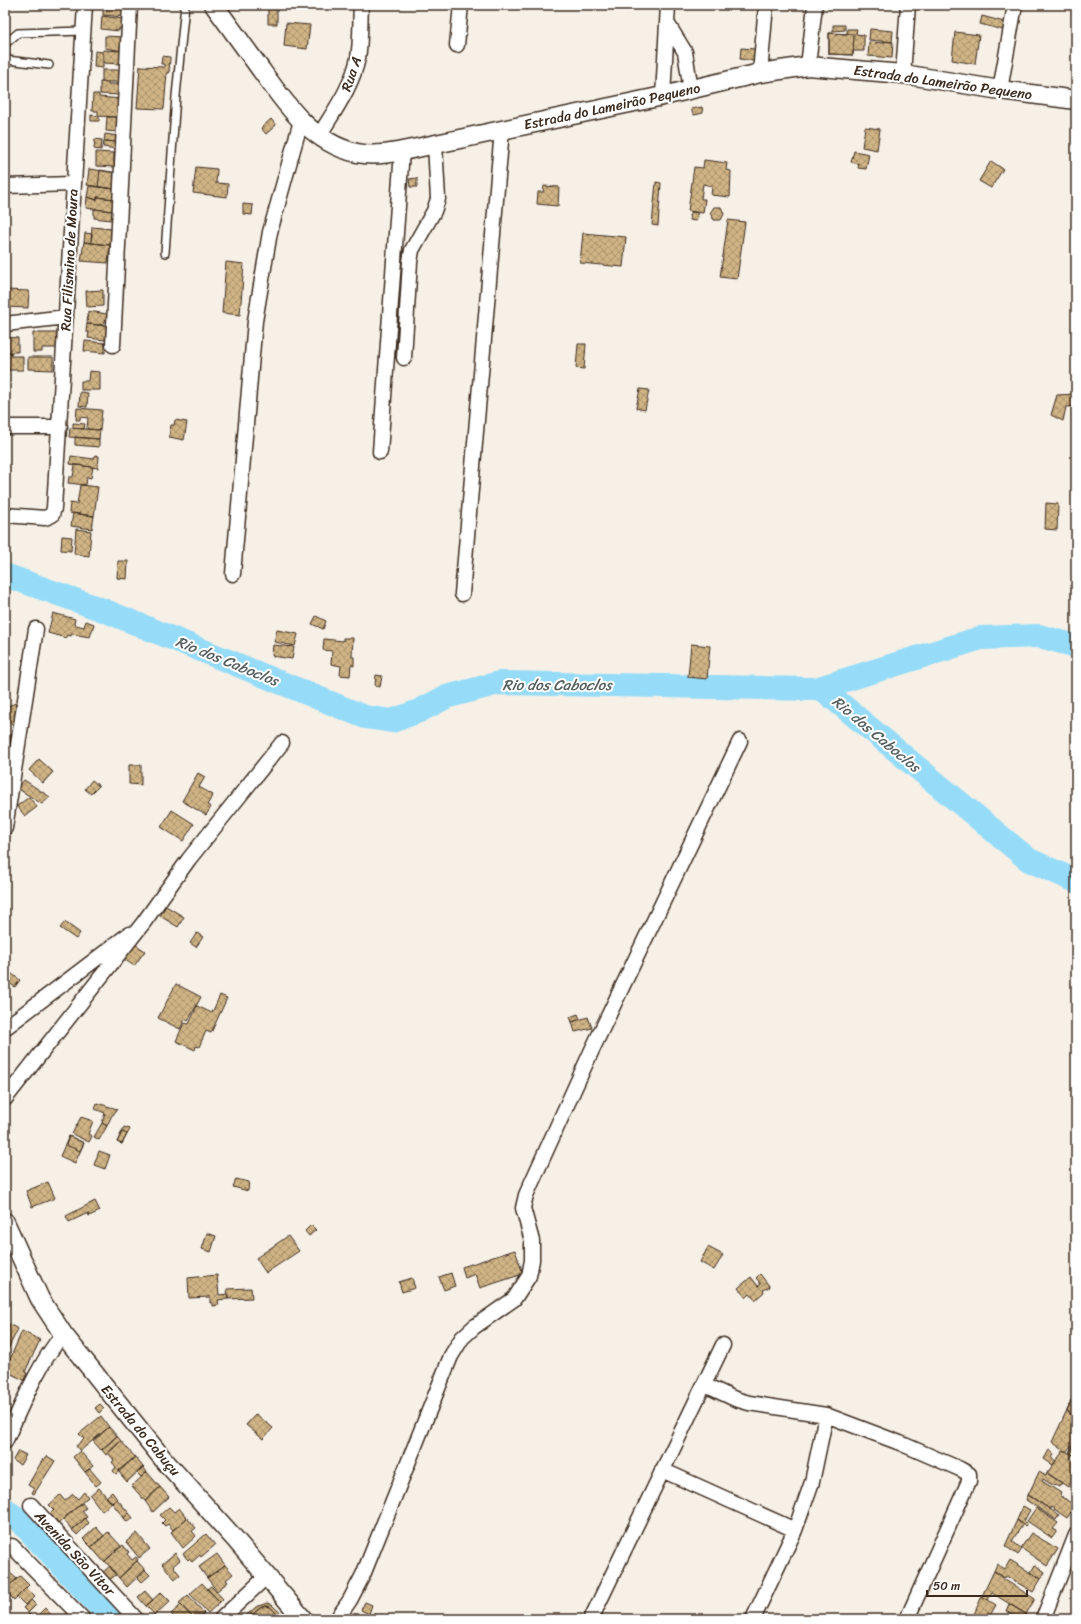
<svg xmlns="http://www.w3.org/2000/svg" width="1081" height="1624" font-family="Sriracha,sans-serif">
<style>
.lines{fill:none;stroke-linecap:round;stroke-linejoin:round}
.river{stroke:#96dcf8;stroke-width:24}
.building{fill:url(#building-cross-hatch);stroke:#3b2a1e}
.service-casing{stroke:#3b2a1e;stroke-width:10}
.minor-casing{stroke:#3b2a1e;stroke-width:17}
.tertiary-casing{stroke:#3b2a1e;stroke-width:21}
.service{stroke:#fff;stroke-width:7}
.minor{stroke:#fff;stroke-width:14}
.tertiary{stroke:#fff;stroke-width:18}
.labels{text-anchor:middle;stroke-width:4;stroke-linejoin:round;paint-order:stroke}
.street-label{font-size:14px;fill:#3b2a1e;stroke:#fff}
.water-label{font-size:15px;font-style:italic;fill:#565f5f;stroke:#fff}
</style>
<defs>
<pattern id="building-cross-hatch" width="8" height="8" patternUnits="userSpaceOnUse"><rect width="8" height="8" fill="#d0b485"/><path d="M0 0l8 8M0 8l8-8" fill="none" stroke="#aa936c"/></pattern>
</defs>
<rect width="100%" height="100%" fill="#f6f0e7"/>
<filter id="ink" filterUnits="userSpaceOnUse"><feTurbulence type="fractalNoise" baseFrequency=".025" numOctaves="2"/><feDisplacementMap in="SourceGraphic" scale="8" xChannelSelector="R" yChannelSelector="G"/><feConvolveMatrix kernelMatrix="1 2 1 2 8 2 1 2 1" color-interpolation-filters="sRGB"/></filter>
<g filter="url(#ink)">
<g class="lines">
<path class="river" d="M5,575L103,610L365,717L392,721L419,711L446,697L499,683L816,689L981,638L1039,636L1076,646
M821,688L1029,860L1076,881
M5,1509L21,1522L112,1619"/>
</g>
<path class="building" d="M107,5L125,6L124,17L103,15V11L107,10Z
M268,6H277V24H268Z
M102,16L123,19L122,29L119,28V31L101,29Z
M982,16L1008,23L1007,31L980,24Z
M286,23L310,25L307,49L284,46Z
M833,25H845V30L833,31Z
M847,29H857L856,34L864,35V51H853V55L829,54V33L847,34Z
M870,29L893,31L892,42L869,40Z
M955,32L979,35L975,64L952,60Z
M829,33L854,34L853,55L829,54Z
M105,36L124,37L123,51L105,48Z
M884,41L893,42L892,58L868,56L869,42L884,43Z
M741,48L755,49L754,61L740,59Z
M103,50L123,51L122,60H120V64L104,63Z
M95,51L103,52V68L94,67Z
M162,56L170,57L169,73L167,72L164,109L137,108L140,66L164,67V64H161Z
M102,70H119V82H102Z
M100,82H108V84H120V95L100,94Z
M93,94H99V97L121,99L119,117L98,116V111H92Z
M702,107L703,113L694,115L691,109Z
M91,115L99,116V121H91Z
M107,117H119L118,132L106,131Z
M271,119L276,125L266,134L261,128Z
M865,127L880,129L877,150L862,147Z
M105,134L118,136V142L104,141Z
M95,139L102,140L101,150L94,149Z
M104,141L118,142L117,149L103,147Z
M854,151L869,154L866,169L858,168L859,164L851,162Z
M96,152L114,153V164H116V167L96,166Z
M704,160L727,163L726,170L731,171L730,197L711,195L712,186L703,184L701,199H705L703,213L688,211L694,167L703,168Z
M991,161L1003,169L991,188L979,181Z
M196,167L217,169L216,183L228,184L227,197L193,193Z
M89,169L117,173L115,189L87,185Z
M100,170L117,173L115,189L98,187Z
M417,178V187H410L409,179Z
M656,182L661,183L658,226L652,225Z
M89,186L115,189L114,199L97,197V200L87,197Z
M544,186L559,187L558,206L537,204L538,192H543Z
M87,197L97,200V197L114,199L113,211L86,208Z
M243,204L253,205L252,215L243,214Z
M714,207H721L724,214L721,220H714L710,213Z
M94,209L113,211L111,220L94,218Z
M692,212L697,213L698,217L695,221L690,220L689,215Z
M728,220L745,222L737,279L720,277Z
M92,227L112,229L110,245L91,243Z
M85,233L92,234L91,243L84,242Z
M583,233L626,237L623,267L580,263Z
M84,242L110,245L108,263L81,261Z
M226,262L244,264L240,315L222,313Z
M6,290L29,291L28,308L5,307V291Z
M103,290V306L87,307L86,291Z
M88,311L107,314L104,325L87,324Z
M87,324L107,326L105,340L88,338L89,332H86Z
M33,333H58V348H42V352H33Z
M5,337L18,338V352H5Z
M85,341L105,343V353L84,351Z
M578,344H586L584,369L576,368Z
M5,352H11V356H23V370H5Z
M28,357H53V370L28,369Z
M89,371L100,372V390H81V381H88Z
M640,389L649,390L645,410L636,408Z
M80,392L88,393L87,407L79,406Z
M1076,394V406L1066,407L1063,421L1051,415L1057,395Z
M77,408L102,410L100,430L87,429L88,418L80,417V420H76Z
M175,420L187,422L184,440L169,437L171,425H174Z
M73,423L85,424L84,429L73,428Z
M70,428L100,430L99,439L69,437Z
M75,437L99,439V447L75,445Z
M95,455L99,456L98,468L70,464L71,456L94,459Z
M75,465L93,467L91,478L87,477L86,485L68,483L69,477H73Z
M80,485L98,487L94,516L69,513L70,503L77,504Z
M1046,503L1058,504L1057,530L1045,529Z
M73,513L94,516L92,529L71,526Z
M76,529L91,531L89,556L74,554Z
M62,536L72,537L71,551L61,550Z
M118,561H128L127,579L117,578Z
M53,613L75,619L74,624L76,625L84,627L86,621L94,624L90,637L72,634L71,636L67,635L66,638L48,633Z
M316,616L326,621L323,629L312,624Z
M277,630L298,634L295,646L274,642Z
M343,638H353L352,657H354V666L351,665L350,676L340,675L341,666L331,664L332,651L323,650L324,639L343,641Z
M691,644L710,646L707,679L688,677Z
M273,645L294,647L292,659L272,656Z
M376,675L382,676L380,687L375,686Z
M16,703L14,724L5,723V707Z
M11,734L8,761L5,763V737Z
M39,759L53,772L43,783L29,770Z
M129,765H141V785L129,784Z
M198,773L205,777L199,787L213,795L207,805L211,807L206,815L182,801Z
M24,780L50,797L42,804L17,788Z
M92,780L99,786L91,794L85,789Z
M29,797L37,807L25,816L17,806Z
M172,810L194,824L183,841L161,827Z
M166,906L184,917L178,927L160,916Z
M65,922L80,933L76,939L60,928Z
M197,933L203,937L196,947L190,943Z
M135,944L145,951L134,966L124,959Z
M8,971L20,980L15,987L5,980V973Z
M176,984L201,997L188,1021L185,1019L180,1029L158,1018Z
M220,995L227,998L211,1033L206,1031L199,1047L196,1046L195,1050L176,1041L184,1023L189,1024L197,1006L212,1013Z
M578,1014L580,1019L572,1022L570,1017Z
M588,1017L592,1028L575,1032L572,1022Z
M97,1103L117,1109L113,1115H112L107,1126L102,1123L105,1113L95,1109Z
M81,1117L93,1121L88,1134L92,1136L89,1142L72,1134Z
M102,1123L107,1126L99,1140L94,1137Z
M124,1127L130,1129L122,1144L117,1142Z
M122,1132L127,1134L122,1144L117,1142Z
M69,1136L84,1143L80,1151L66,1145Z
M69,1136L84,1143L75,1163L60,1156Z
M99,1151L110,1155L105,1169L94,1165Z
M236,1179L249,1182L248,1191L233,1187Z
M48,1182L55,1198L32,1207L26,1191Z
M95,1201L100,1211L89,1216L88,1213L69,1222L66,1216Z
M311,1225L316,1230L309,1236L305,1231Z
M207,1233L216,1236L211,1252L202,1249Z
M288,1236L299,1251L266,1273L256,1258Z
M708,1247L723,1255L714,1270L700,1262Z
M515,1250L523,1274L480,1288L475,1274L465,1278L462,1267Z
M451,1273L455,1286L444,1290L439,1277Z
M760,1274L770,1287L763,1290L764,1292L755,1300L750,1294L746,1298L738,1288L751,1277L758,1286L761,1284L756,1278Z
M217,1275L219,1295L228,1294V1299L218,1300L219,1305L213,1306V1303H210V1297L189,1298L188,1278Z
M412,1278L415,1288L402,1292L399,1282Z
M251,1288L252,1298L228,1299L227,1289Z
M5,1322L18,1329L5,1355Z
M22,1331L40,1340L25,1372L27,1373L24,1380L5,1371L7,1360L5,1359L6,1356L10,1359Z
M1076,1390V1420L1067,1410Z
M1076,1390V1420L1067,1410Z
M1075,1392L1076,1393V1420L1067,1410Z
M100,1404L104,1408L99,1413L95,1408Z
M1067,1410L1076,1421V1457L1069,1452L1073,1446H1071L1066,1452L1052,1442Z
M256,1414L273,1428L263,1439L246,1425Z
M101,1416L109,1427L80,1451L76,1446L84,1439L79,1434Z
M109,1427L117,1436L101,1450L93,1441Z
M117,1436L121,1441L106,1455L102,1450Z
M121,1441L135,1457L116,1474L113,1471L116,1467L112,1462L114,1460L108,1453Z
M1049,1450L1054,1454L1052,1458L1056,1461L1053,1465L1044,1459Z
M1064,1450L1072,1455L1070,1458L1076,1463V1485L1071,1482L1068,1487L1047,1473Z
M18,1451L26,1455L20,1465L13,1460Z
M80,1451L93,1466L85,1472L73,1457Z
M47,1456L55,1461L34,1494L32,1493L34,1489L28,1485L43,1459L44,1460Z
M135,1457L143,1467L127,1482L118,1471Z
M143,1467L147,1472L141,1477L137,1473Z
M90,1469L101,1482L96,1486L85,1472Z
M147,1472L160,1487L145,1501L132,1486Z
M1039,1472L1046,1476L1047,1473L1062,1483L1059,1487L1055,1485L1054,1486L1043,1479L1042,1481L1061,1493L1060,1495L1075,1506L1067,1518L1051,1507L1050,1509L1028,1495Z
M160,1487L169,1497L153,1512L145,1501Z
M99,1488L112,1503L102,1511L90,1495Z
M84,1492L88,1497L59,1523L50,1514L54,1510L49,1505L60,1495L65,1501L73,1494L78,1499Z
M112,1492L117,1499L112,1503L106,1497Z
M1028,1495L1059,1515L1056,1520L1026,1500Z
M117,1499L129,1513L124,1518L112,1503Z
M82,1503L86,1508L82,1511L87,1517L72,1530L63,1519Z
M1023,1506L1030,1510L1024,1521L1027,1523L1025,1526L1017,1520Z
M169,1507L174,1512L179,1508L187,1518L173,1530L168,1524L165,1526L162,1523L165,1520L160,1515Z
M1036,1508L1058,1523L1053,1529L1057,1531L1052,1538L1027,1521Z
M129,1513L133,1518L127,1522L124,1518Z
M85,1518L89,1523L77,1535L72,1530Z
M187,1518L196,1528L192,1531L196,1536L183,1548L171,1532Z
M1017,1520L1023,1524L1012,1541L1022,1549L1018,1555L1005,1546Z
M96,1527L104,1536L91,1547L83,1539Z
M108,1532L121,1546L104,1562L91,1547Z
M137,1533L150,1549L139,1558L126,1542Z
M1031,1533L1058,1549L1047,1566L1021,1548Z
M206,1534L215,1545L201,1557L200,1555L192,1562L189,1559L188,1560L183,1554Z
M123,1545L129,1552L127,1554L132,1560L136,1557L138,1560L119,1578L105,1561Z
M175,1553L180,1560L173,1566L180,1575L175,1579L162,1564Z
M217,1554L225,1565L207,1578L199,1567Z
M1010,1560L1041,1579L1033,1592L1006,1576L1005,1578L994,1571L997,1564L1005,1569Z
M137,1561L145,1570L127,1587L119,1578Z
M225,1565L233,1574L226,1580L228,1582L217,1591L207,1578Z
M1035,1565L1045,1572L1041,1579L1031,1572Z
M110,1566L116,1575L109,1580L102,1573Z
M145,1570L150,1575L142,1582L138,1578Z
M994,1571L1003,1577L1002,1578L1035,1599L1026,1614L992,1593L988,1600L982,1596Z
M10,1573L17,1579L7,1587L5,1585V1578Z
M20,1576L29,1585L14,1600L5,1591V1589Z
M202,1583L220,1602L208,1613L190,1594Z
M211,1586L223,1599L220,1602L207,1589Z
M26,1588L35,1597L25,1605L17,1597Z
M145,1591L153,1600L146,1606L138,1597Z
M161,1592L170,1601L155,1615L146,1606Z
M188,1595L204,1613L198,1618L199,1619H194L179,1603Z
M982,1596L996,1605L988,1619H972Z
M31,1600L36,1605L28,1613L23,1608Z
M365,1602L372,1605L369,1614L361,1610Z
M267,1603L272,1605L287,1619H282L270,1607L265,1606L260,1608L247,1619H242L256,1607Z
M1009,1604L1026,1614L1024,1619H1019L1006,1611Z
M181,1605L194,1619H176L171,1614Z
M265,1606L270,1607L282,1619H247L260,1608Z
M45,1608L53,1617L51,1619H24L29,1614L34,1619Z"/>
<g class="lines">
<g class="service-casing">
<path id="service" d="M5,49V44L18,33L84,31
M5,55L7,60L49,65
M165,253L176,96L185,5"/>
</g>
<g class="minor-casing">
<path id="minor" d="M667,23L685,52L691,90
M457,45L461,5
M808,66L815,5
M760,73L766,5
M903,74L908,5
M1000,90L1015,5
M663,96L668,5
M319,136C334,111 352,87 358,58C361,41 360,22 361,5
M5,186L73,184
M5,324L66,317
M113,345L130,5
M404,358L410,262L412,250L434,211L438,199L435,144
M5,427H60
M380,452L402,151
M5,515L45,518L52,515L54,508L85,5
M233,574L255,321L270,232L301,121
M462,594L502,130
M5,828L36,629
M5,1028L129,934
M5,1099L144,922L189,859L282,743
M705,1385L735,1399L749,1403L826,1415L900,1443L960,1469L969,1474V1481L907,1619
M5,1442C22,1405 37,1366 63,1334
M662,1470L795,1530
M31,1505L136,1619
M12,1546L83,1619
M221,1619L267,1576
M337,1619L350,1600L363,1575L451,1356L462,1338L474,1327L514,1299L529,1276L532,1260V1241L523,1208L526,1195L591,1052L740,741
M591,1619L723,1345
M753,1619L795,1530L812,1482L826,1415
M1043,1619L1076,1535"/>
</g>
<g class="tertiary-casing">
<path id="tertiary" d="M214,5C229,26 244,46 259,67C284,102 311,143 357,153C376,157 398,152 417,148L663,96L760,73L808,66L903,74L1000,90L1076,100
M5,1222L40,1299L63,1334L163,1459L235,1539L303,1619"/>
</g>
<use href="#service" class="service"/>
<use href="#minor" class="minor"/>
<use href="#tertiary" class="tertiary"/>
</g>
</g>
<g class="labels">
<g class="street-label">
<text transform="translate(351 74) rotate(-71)" y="5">Rua A</text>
<text transform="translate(943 82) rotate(8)" y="5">Estrada do Lameirão Pequeno</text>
<text transform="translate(612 106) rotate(-12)" y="5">Estrada do Lameirão Pequeno</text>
<text transform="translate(69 260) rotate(-87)" y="5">Rua Filismino de Moura</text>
<text transform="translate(141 1430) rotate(50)" y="5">Estrada do Cabuçu</text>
<text transform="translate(75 1553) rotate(47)" y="5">Avenida São Vitor</text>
</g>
<g class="water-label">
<text transform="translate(227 661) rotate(22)" y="5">Rio dos Caboclos</text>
<text x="557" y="690">Rio dos Caboclos</text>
<text transform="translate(876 734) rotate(40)" y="5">Rio dos Caboclos</text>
</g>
</g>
<rect width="1081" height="1624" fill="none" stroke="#fff" stroke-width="20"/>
<rect x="10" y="10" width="1061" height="1604" fill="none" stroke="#3b2a1e" stroke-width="1.5" filter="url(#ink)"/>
<path d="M927 1590v6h100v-6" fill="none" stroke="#3b2a1e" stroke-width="2"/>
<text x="933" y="1590" font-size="12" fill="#3b2a1e" stroke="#ffffff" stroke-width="3" paint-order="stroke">50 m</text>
</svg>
